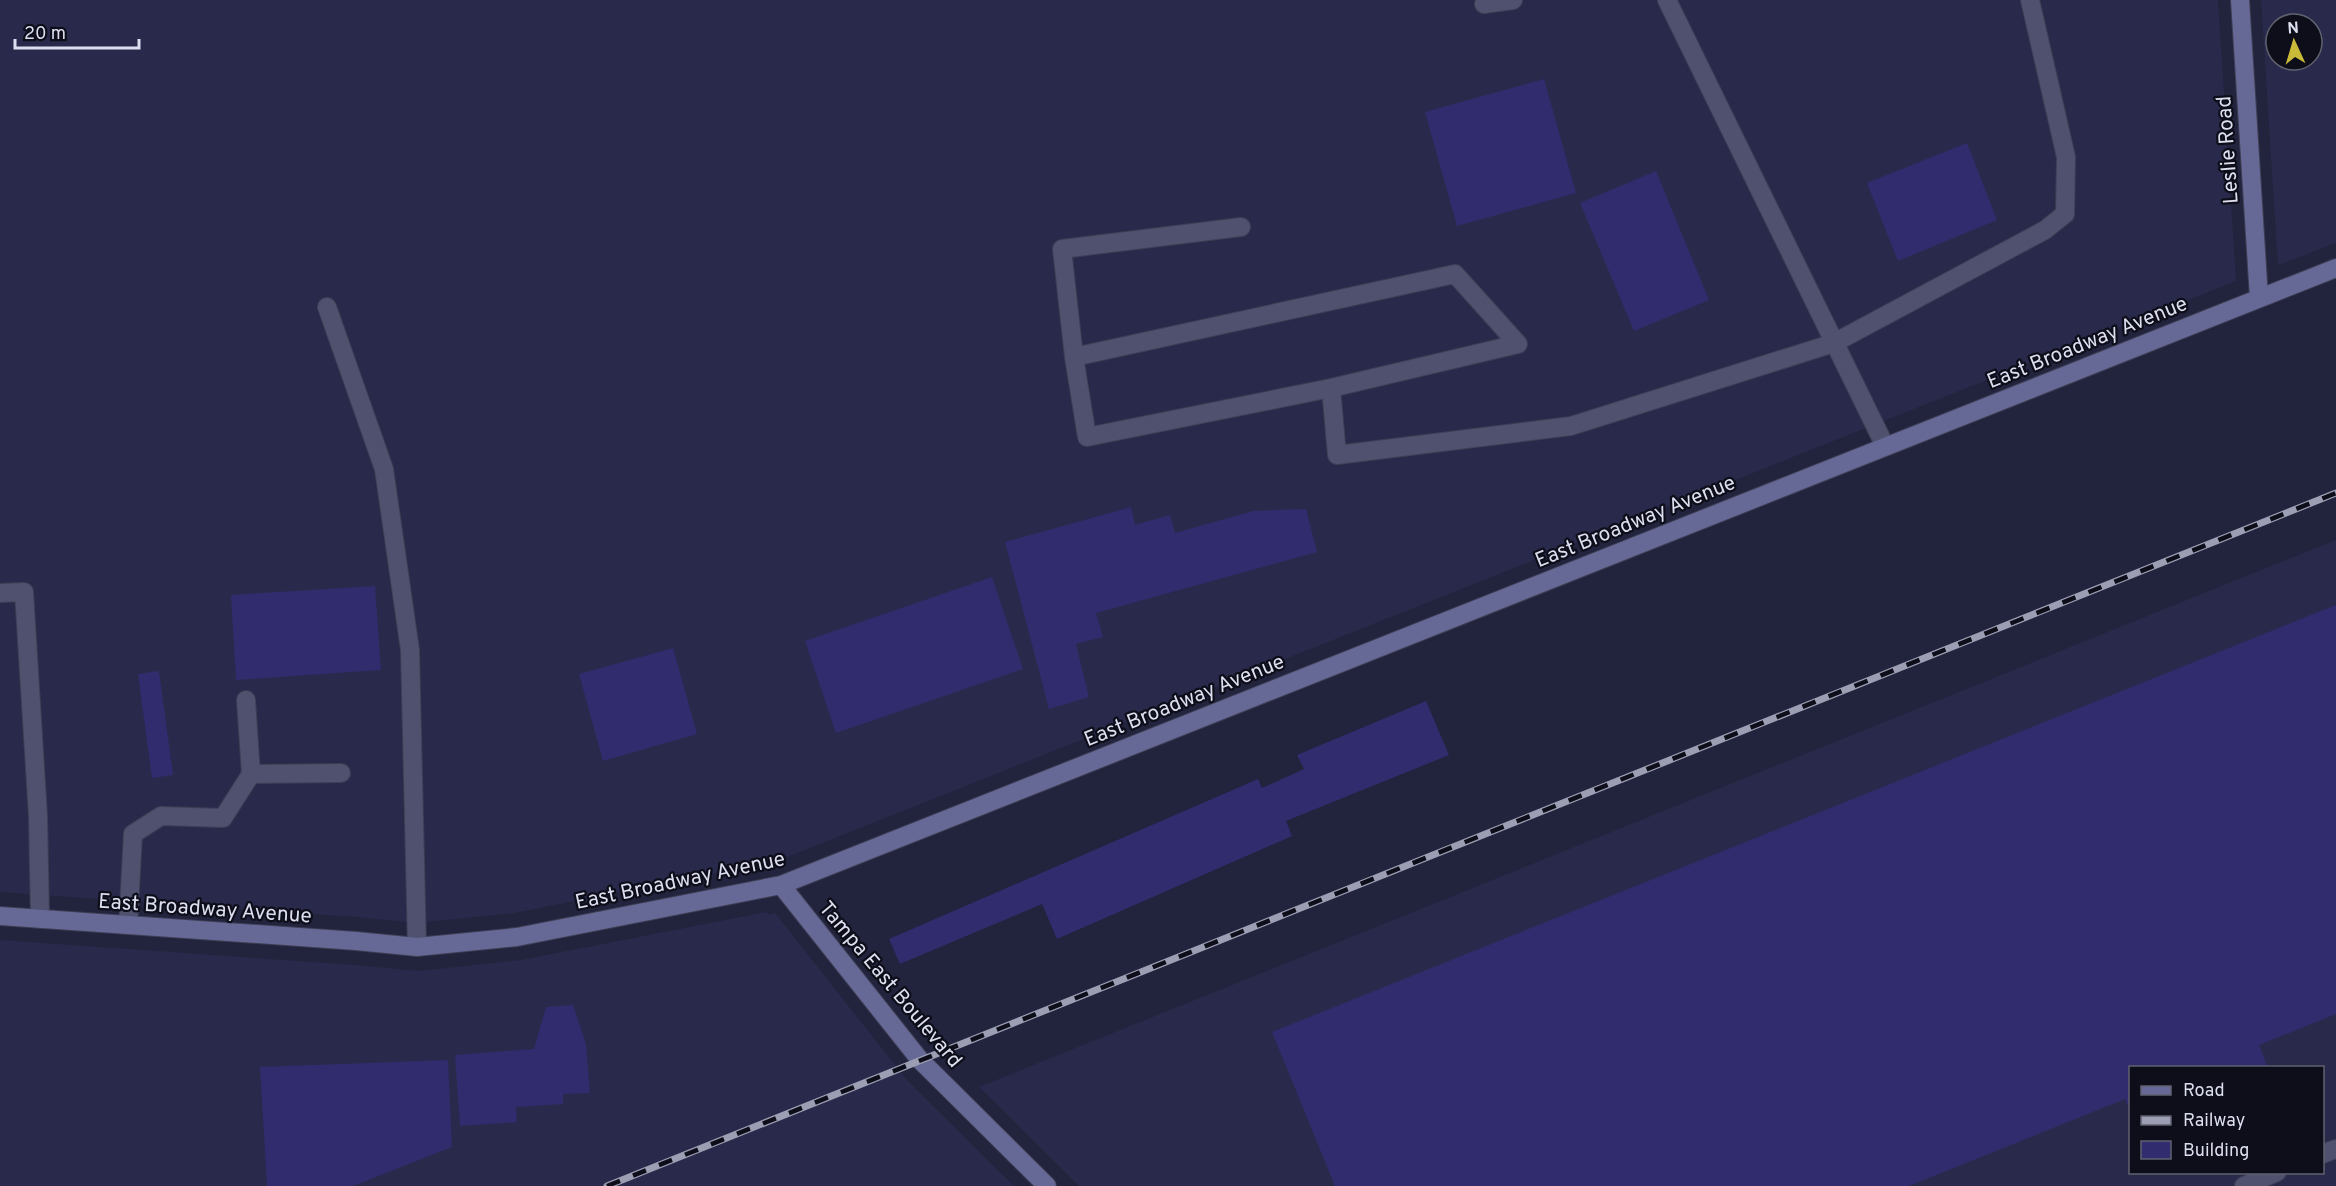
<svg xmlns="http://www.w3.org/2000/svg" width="2336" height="1186" font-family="Overpass,sans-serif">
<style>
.built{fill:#292a4b;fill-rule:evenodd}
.building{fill:#302c6d}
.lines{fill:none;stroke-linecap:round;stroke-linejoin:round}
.lane-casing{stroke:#3e3e54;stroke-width:20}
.secondary-casing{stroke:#3e3e54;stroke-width:20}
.lane{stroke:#4f516f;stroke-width:18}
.secondary{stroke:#666896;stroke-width:18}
.rail-casing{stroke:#9c9eb3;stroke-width:7}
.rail{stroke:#0d0e19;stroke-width:4.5;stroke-dasharray:14;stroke-linecap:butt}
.labels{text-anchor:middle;stroke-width:4.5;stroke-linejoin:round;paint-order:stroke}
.street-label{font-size:21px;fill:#dddff1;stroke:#0d0e19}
</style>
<rect width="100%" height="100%" fill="#22233d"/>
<path class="built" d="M0,0H2218L2236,281L787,857L782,851L771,862L514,913L416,923L357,917L0,892Z
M2261,0H2336V243L2278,265ZM2276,24H2312V60H2276Z
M2336,540V1186H1079L979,1087ZM2130,1068H2322V1172H2130Z
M767,912L769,915L775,913L906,1079L1014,1186H0V940L355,965L419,971L521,960Z"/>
<path class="building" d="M1544,79L1576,193L1457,226L1425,112Z
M1967,143L1997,220L1898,261L1867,183Z
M1656,171L1709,300L1634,331L1580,203Z
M1131,507L1135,525L1170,515L1175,533L1253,511L1306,509L1317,552L1096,613L1103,637L1076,644L1089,697L1049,709L1005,542Z
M992,577L1023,669L836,733L805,641Z
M375,586L381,670L236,680L231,595Z
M2336,605V1014L2259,1045L2268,1068H2130V1111L2125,1099L1909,1186H1335L1272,1032Z
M673,648L697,734L603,761L579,674Z
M159,671L173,775L152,778L138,674Z
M1426,701L1449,755L1286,821L1292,836L1057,939L1042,904L900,964L889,939L1258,779L1262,788L1304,769L1297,755Z
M573,1005L586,1044L590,1093L563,1094V1104L516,1107L517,1122L460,1126L455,1055L534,1049L546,1007Z
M448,1060L452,1147L353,1186H267L260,1067Z"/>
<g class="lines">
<g class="lane-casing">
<path id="lane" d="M1667,0L1885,446
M1484,4L1513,0
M1241,227L1062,249L1074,357L1455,274L1518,344L1331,388L1337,455L1571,426L1834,343L2045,230L2065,214L2066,157L2030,0
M327,307L384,469L410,650L417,947
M1074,357L1087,437L1331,388
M0,593L24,592L38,816L40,919
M251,774L341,773
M128,925L133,834L161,816L223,818L251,774L246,700
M2322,1154L2336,1149
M2244,1186L2277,1172"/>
</g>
<g class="secondary-casing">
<path id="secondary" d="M2240,0L2259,298
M781,885L920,1060L1047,1186
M0,916L356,941L417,947L517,937L781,885L2336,268"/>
</g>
<use href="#lane" class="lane"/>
<use href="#secondary" class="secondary"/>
<g class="rail-casing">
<path id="rail" d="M607,1186L2336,493"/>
</g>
<use href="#rail" class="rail"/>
</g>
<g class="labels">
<g class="street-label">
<text transform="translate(2227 150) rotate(-94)" y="7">Leslie Road</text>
<text transform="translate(2087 342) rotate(-22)" y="7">East Broadway Avenue</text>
<text transform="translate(1635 521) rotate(-22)" y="7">East Broadway Avenue</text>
<text transform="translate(1184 700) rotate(-22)" y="7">East Broadway Avenue</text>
<text transform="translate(680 880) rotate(-12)" y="7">East Broadway Avenue</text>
<text transform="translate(205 908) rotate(4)" y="7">East Broadway Avenue</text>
<text transform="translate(891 984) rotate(50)" y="7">Tampa East Boulevard</text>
</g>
</g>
<rect x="2129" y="1066" width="195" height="108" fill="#0d0e19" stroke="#60626f" stroke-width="1.5"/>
<rect x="2141" y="1086" width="30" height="9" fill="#666896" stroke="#60626f" stroke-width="1.5"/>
<text x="2183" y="1096" font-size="18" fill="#dddff1">Road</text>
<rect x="2141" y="1116" width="30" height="9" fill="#9c9eb3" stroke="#60626f" stroke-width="1.5"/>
<text x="2183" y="1126" font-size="18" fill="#dddff1">Railway</text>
<rect x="2141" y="1141" width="30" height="18" fill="#302c6d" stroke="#60626f" stroke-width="1.5"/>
<text x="2183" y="1156" font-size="18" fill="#dddff1">Building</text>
<g transform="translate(2294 42) rotate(356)"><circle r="28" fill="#0d0e19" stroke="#60626f" stroke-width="1.5"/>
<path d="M0-4.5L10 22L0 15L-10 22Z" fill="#caba39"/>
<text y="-9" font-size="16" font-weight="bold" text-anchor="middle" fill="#dddff1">N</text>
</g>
<path d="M15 39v9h124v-9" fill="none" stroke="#dddff1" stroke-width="3"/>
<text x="24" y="39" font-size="18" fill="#dddff1" stroke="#0d0e19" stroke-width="4.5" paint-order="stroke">20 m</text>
</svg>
